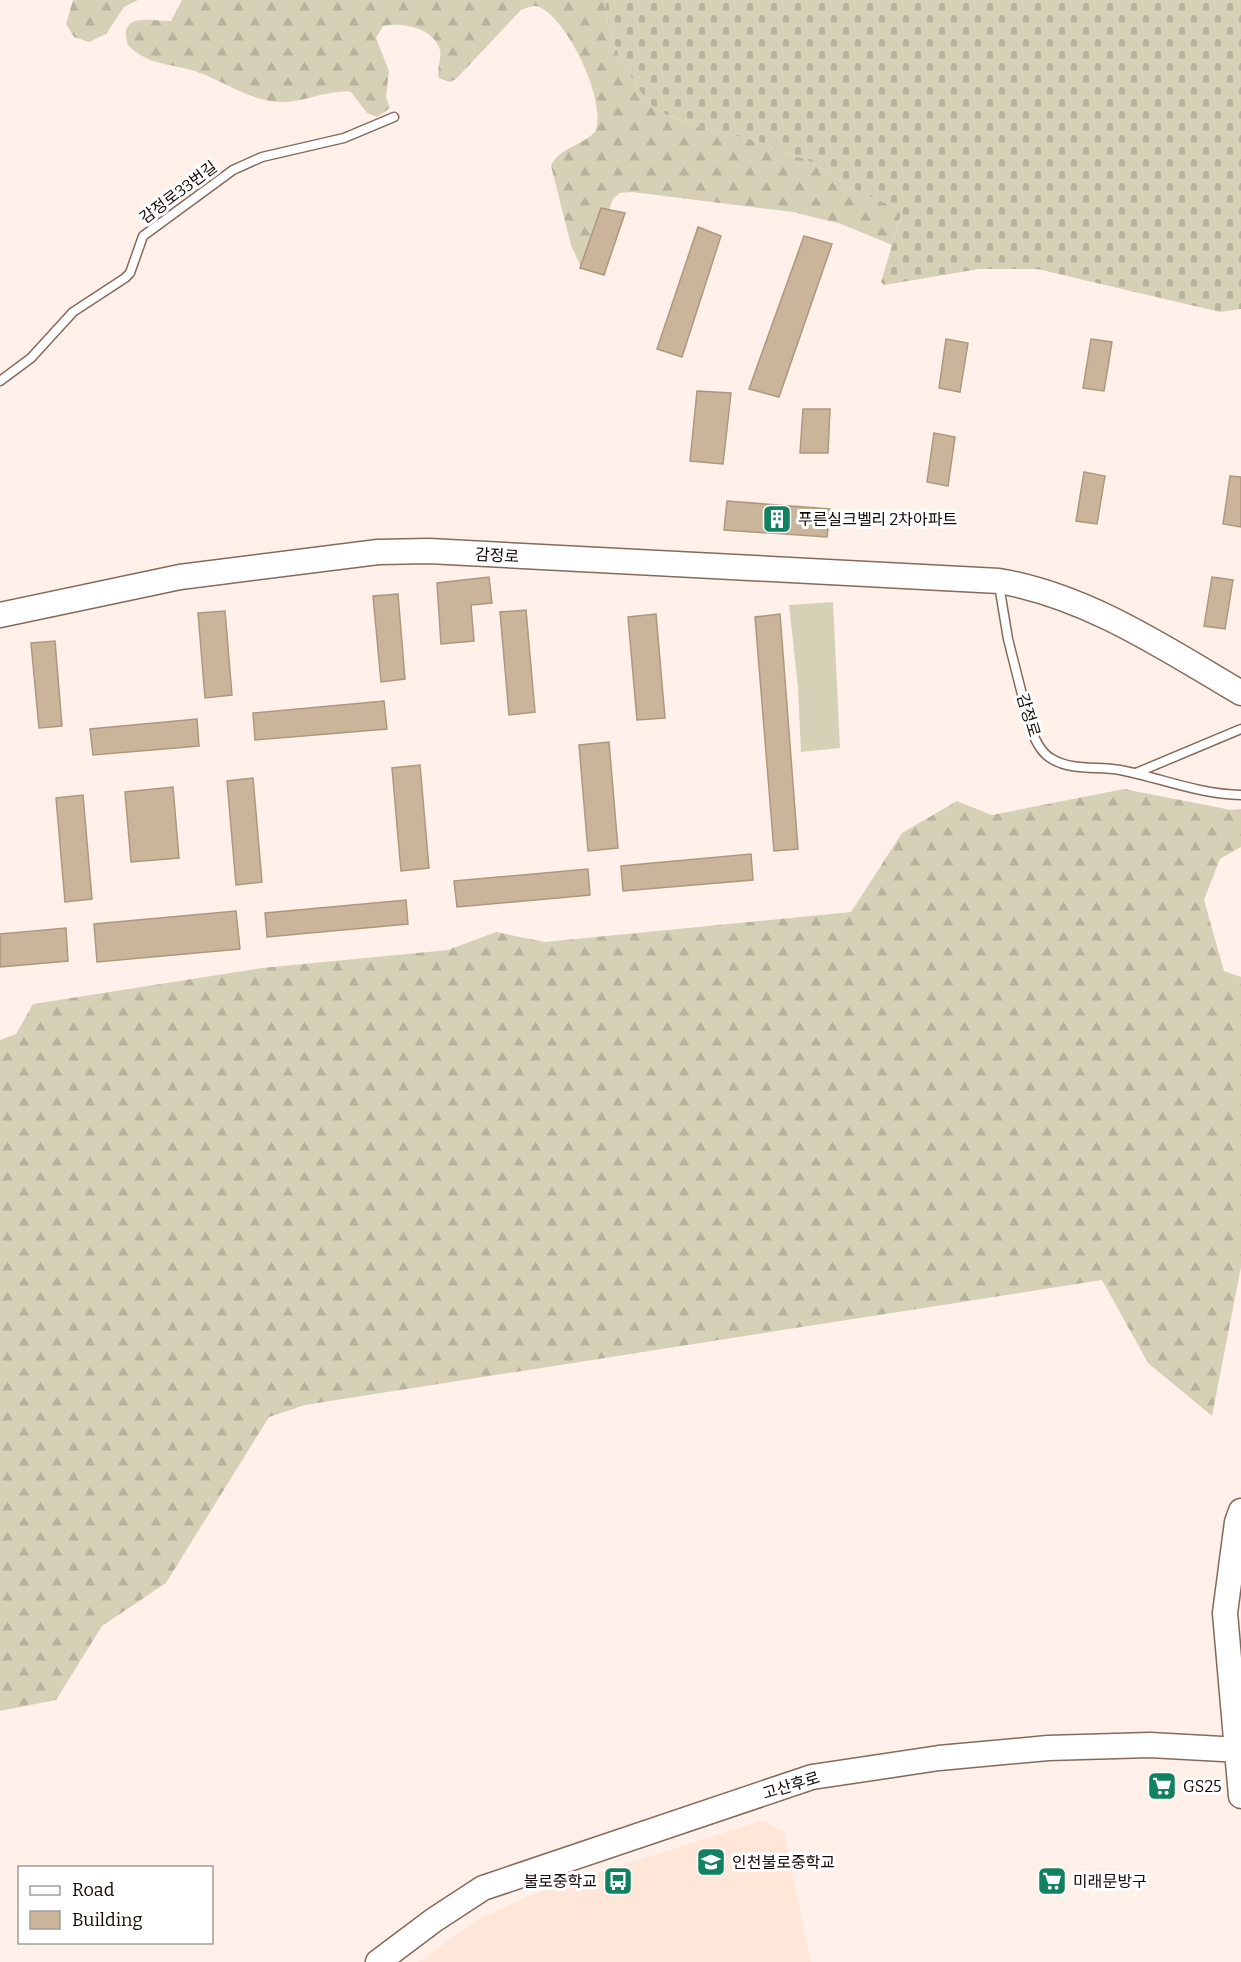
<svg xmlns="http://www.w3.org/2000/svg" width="1241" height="1962" font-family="Bitter,'Noto Sans KR',serif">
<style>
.built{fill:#fee6d8}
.forest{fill:url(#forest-firs)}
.cemetery{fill:url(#cemetery-stones)}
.garden{fill:#d6d1b6}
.building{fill:#cab59a;stroke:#ac987d;stroke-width:1.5}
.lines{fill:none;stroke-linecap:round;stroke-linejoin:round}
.lane-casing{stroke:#866959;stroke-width:11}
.secondary-casing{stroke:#866959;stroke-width:27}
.lane{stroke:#fff;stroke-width:8}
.secondary{stroke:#fff;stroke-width:24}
.labels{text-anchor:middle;stroke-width:6;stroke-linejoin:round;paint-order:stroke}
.street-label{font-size:16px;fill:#140a05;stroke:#fff}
.poi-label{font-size:16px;fill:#140a05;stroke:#fff;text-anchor:start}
</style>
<defs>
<pattern id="forest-firs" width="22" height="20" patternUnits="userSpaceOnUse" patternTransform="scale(1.5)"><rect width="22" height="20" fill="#d6d1b6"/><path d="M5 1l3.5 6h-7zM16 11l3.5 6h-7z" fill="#b7b29b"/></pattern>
<pattern id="cemetery-stones" width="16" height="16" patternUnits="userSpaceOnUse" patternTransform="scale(1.5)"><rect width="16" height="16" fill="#d6d1b6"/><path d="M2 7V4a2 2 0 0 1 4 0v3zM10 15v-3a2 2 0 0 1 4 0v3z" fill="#b7b29b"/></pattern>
</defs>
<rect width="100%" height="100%" fill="#fff1ea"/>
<path class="built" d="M763,1820L784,1832L811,1962H418L479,1919L536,1893Z"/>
<path class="forest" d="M73,0H138L124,7L106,34L89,42L74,37L66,24Z
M182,0H605L608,26L621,61L646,100L660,112L694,125L757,141L812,162L849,187L897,208L901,214L892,245L841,224L793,212L632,192L620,193L613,199L588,262L585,266L580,265L571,245L551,166C557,149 583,145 595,132C608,103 568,19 539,7C533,4 527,8 521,10L456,79L449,82L439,78C436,69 442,59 440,50C434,28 402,22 383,26L376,38L389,71L386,97L390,108L377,117L367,113L351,92C330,89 305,102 283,102C251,102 228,83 200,73C174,63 149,67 128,45C117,11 152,21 171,21Z
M1124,789L1231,810L1241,809V847L1220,859L1204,900L1224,971L1241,977V1267L1212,1416L1148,1363L1102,1280L305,1405L269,1417L166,1583L102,1626L56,1700L0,1711V1040L16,1034L33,1004L262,968L448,950L496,932L545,942L851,912L902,833L957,801L992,815Z"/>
<path class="cemetery" d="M605,0H1241V309L1220,312L1037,269H979L884,285L881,282L901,215L897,208L849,187L812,162L757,141L694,125L660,112L646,100L621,61L608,26Z"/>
<path class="garden" d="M833,602L840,748L801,752L798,688L789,605Z"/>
<path class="building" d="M601,208L625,213L604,275L580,268Z
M698,227L721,236L682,357L657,349Z
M804,236L832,244L779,397L749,389Z
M946,339L968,343L960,392L939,388Z
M1091,339L1112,342L1104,391L1083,388Z
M697,391L731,393L723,464L690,461Z
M803,409H830L828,453H800Z
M934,433L955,437L948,486L927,482Z
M1084,472L1105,476L1097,524L1076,521Z
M1230,476L1241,477V527L1223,524Z
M727,501L830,509L827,537L724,530Z
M489,577L492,603L471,605L474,641L441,644L437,583Z
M1212,577L1233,580L1225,629L1204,626Z
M398,594L405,679L381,682L373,596Z
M526,610L535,712L509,715L500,612Z
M225,611L232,695L205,698L198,613Z
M656,614L665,718L637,720L628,617Z
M780,614L798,849L774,851L755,617Z
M55,641L62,726L39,728L31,643Z
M384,701L387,729L255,740L253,713Z
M197,719L199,746L93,755L90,729Z
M609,742L618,848L588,851L579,745Z
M420,765L429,868L401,871L392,768Z
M253,778L262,882L236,885L227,781Z
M173,787L179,858L131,862L125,792Z
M83,795L92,899L65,902L56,798Z
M751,854L753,880L623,891L621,866Z
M588,869L590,895L457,907L454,881Z
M406,900L408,924L267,937L265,913Z
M236,911L240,949L97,962L94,924Z
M66,928L68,961L0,967V934Z"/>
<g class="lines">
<g class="lane-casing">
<path id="lane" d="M0,381L31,358L73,312L125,278L130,273L143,236L233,170L262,157L344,138L394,117
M999,585L1008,639L1031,730C1036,741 1041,753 1052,759C1072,771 1098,766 1120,770C1161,778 1198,794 1241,795
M1136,773L1241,729"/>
</g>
<g class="secondary-casing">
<path id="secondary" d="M0,615L180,577L378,552L429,551L999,581C1087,596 1165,648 1241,693
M1241,1511L1237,1522L1225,1613L1241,1796
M378,1962L434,1920L483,1888L812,1777L939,1758L1048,1748L1150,1745L1241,1750"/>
</g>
<use href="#lane" class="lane"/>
<use href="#secondary" class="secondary"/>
</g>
<defs>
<g id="building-square" transform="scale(1.5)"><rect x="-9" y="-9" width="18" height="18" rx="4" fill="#12815f" stroke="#fff"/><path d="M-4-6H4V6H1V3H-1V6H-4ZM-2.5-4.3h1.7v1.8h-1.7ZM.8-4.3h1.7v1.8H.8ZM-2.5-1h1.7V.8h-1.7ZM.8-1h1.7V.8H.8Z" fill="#fff"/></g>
<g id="supermarket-square" transform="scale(1.5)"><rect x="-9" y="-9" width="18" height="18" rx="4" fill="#12815f" stroke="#fff"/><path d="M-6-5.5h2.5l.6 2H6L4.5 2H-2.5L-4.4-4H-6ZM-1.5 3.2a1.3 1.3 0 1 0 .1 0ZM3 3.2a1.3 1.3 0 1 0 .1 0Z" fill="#fff"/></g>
<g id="school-square" transform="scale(1.5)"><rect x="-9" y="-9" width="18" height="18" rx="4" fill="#12815f" stroke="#fff"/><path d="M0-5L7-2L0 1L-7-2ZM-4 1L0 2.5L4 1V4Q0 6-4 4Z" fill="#fff"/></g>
<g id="bus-square" transform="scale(1.5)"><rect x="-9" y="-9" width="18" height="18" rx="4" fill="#12815f" stroke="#fff"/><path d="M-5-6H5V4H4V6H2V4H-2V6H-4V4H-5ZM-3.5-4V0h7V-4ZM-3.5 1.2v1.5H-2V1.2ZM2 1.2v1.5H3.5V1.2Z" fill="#fff"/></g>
</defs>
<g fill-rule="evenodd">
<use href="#building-square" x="777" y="519"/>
<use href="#supermarket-square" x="1162" y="1786"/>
<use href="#school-square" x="711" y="1862"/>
<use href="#bus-square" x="618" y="1881"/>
<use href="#supermarket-square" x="1052" y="1881"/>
</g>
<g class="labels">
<g class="street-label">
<text transform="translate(178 192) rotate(-37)" y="6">감정로33번길</text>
<text transform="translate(497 555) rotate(3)" y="6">감정로</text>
<text transform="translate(1029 715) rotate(73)" y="6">감정로</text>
<text transform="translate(791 1785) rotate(-17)" y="6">고산후로</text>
</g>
<g class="poi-label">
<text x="798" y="525">푸른실크벨리 2차아파트</text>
<text x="1183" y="1792">GS25</text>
<text x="732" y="1868">인천불로중학교</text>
<text x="597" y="1887" text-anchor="end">불로중학교</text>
<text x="1073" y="1887">미래문방구</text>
</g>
</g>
<rect x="18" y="1866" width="195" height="78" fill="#ffffff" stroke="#a19d9b" stroke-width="1.5"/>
<rect x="30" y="1886" width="30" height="9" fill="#ffffff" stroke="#a19d9b" stroke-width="1.5"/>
<text x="72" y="1896" font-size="18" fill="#140a05">Road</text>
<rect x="30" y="1911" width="30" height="18" fill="#cab59a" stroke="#a19d9b" stroke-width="1.5"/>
<text x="72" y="1926" font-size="18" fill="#140a05">Building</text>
</svg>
